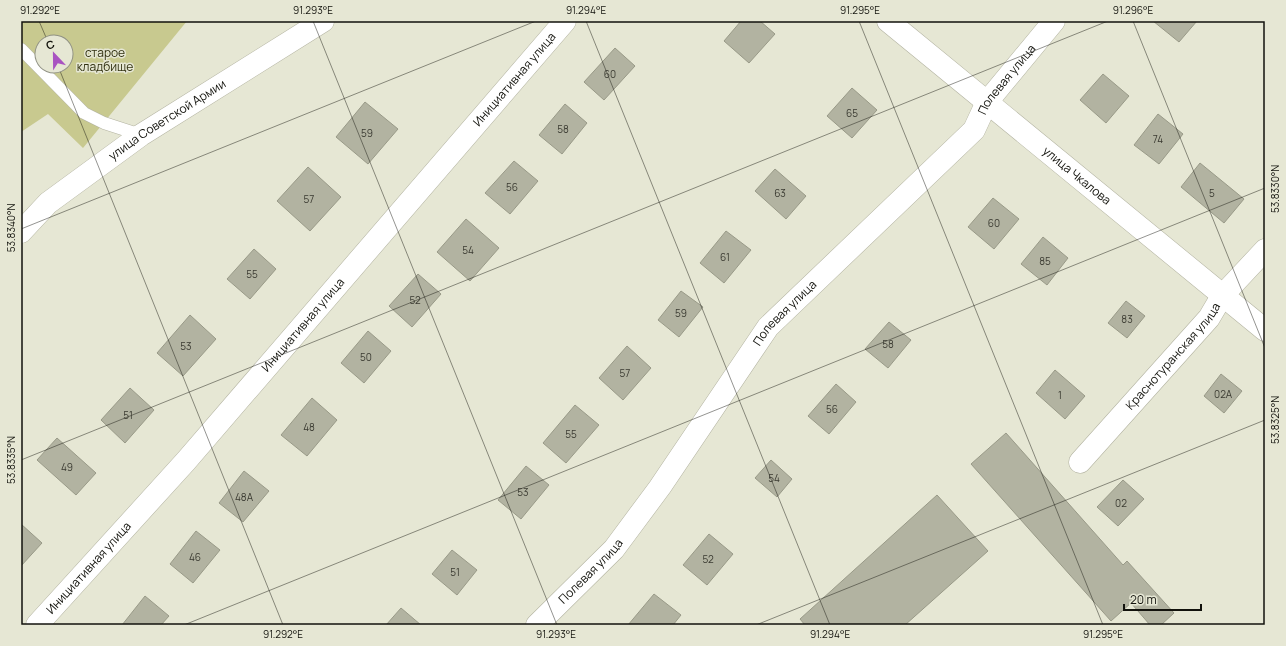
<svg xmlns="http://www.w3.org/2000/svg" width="1286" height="646" font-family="Manrope,sans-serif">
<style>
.green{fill:#c8c98f;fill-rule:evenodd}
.building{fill:#b2b3a1;stroke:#999a88}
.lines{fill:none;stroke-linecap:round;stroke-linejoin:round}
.lane-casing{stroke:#b3b3a1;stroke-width:13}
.street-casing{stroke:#b3b3a1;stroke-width:23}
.secondary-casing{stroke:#b3b3a1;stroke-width:23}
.lane{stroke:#fff;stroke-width:12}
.street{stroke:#fff;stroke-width:22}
.secondary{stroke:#fff;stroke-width:22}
.ticks{fill:none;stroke:#12120c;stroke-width:1;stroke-opacity:0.45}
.labels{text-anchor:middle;stroke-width:3;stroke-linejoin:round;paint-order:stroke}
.number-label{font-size:10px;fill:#3a3a31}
.park-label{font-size:12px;fill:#313110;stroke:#e6e7d4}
.street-label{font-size:12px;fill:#12120c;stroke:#e6e7d4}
.neatline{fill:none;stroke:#12120c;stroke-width:1.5}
.ticks-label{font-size:10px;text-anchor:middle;fill:#12120c}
</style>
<rect width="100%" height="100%" fill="#e6e7d4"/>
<path class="green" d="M21,21H187L83,148L48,114L21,132ZM42,42H66V66H42Z"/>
<path class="building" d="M741,21H760L775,34L749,63L724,41Z
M1153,21H1197L1179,42Z
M615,48L635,66L604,100L584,82Z
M1103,74L1129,96L1106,123L1080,100Z
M852,88L877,110L852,138L827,116Z
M365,102L398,129L368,164L336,137Z
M565,104L587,123L562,154L539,135Z
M1158,114L1183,134L1159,164L1134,145Z
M514,161L538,181L510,214L485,193Z
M1200,163L1244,199L1224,223L1181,187Z
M308,167L341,197L310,231L277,201Z
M775,169L806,196L786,219L755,191Z
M993,198L1019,219L994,249L968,227Z
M466,219L499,248L470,281L437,252Z
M726,231L751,250L724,283L700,263Z
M1043,237L1068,258L1047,285L1021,264Z
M254,249L276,269L250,299L227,279Z
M418,274L441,294L412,327L389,306Z
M681,291L703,307L679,337L658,320Z
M1126,301L1145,316L1127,338L1108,323Z
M190,315L216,339L183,376L157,353Z
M889,322L911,340L888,368L865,349Z
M368,331L391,351L364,383L341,363Z
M627,346L651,368L623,400L599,378Z
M1055,370L1085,396L1065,419L1036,393Z
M1221,374L1242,391L1224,413L1204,396Z
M836,384L856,402L829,434L808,416Z
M130,388L154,410L125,443L101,420Z
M312,398L337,420L307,456L281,435Z
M575,405L599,425L566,463L543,443Z
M1006,433L1123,565L1127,561L1174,613L1161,625H1150L1131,603L1111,621L971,464Z
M57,438L96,473L76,495L37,460Z
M771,460L792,479L777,497L755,478Z
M526,466L549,485L521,519L498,500Z
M244,471L269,491L243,522L219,503Z
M1123,480L1144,499L1118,526L1097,507Z
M937,495L988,551L905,625H805L800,619Z
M21,524L42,543L21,566Z
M196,531L220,550L193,583L170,564Z
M709,534L733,554L707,585L683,565Z
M452,550L477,570L457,595L432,574Z
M654,594L681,615L673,625H628Z
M145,596L169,616L161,625H122Z
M401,608L421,625H386Z"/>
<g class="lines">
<g class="lane-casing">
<path id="lane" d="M21,49L84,113L104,123L141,135"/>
</g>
<g class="street-casing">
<g id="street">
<path id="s1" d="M888,21L1265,330"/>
<path id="s2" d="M21,232L48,203L141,135L323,21"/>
<path id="s3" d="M1080,462L1209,318L1222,296L1265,250"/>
<path id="s4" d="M537,625L614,549L660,487L768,327L974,130L987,102L1054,21"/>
</g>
</g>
<g class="secondary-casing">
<g id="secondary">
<path id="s5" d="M37,625L186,461L565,21"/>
</g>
</g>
<use href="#lane" class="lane"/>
<use href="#street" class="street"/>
<use href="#secondary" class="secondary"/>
</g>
<path class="ticks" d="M39,21L48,42M313,21L557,625M586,21L830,625M859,21L1103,625M1133,21L1265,348M58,66L283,625M21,229L536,21M21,460L1108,21M184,625L1265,188M756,625L1265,420"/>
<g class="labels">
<g class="number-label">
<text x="610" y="78">60</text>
<text x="852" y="117">65</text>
<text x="563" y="133">58</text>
<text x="367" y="137">59</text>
<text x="1158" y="143">74</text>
<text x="512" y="191">56</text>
<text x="780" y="197">63</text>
<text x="1212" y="197">5</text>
<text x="309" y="203">57</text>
<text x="994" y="227">60</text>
<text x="468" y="254">54</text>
<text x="725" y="261">61</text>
<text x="1045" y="265">85</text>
<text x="252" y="278">55</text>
<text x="415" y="304">52</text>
<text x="681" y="317">59</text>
<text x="1127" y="323">83</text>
<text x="888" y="348">58</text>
<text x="186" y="350">53</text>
<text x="366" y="361">50</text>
<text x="625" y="377">57</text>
<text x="1223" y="398">02А</text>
<text x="1060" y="399">1</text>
<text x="832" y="413">56</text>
<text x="128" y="419">51</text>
<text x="309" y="431">48</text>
<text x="571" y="438">55</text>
<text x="67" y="471">49</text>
<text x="774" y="482">54</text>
<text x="523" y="496">53</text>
<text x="244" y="501">48А</text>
<text x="1121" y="507">02</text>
<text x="195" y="561">46</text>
<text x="708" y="563">52</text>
<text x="455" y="576">51</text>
</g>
<g class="park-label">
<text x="105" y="57">старое<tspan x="105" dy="14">кладбище</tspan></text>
</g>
<g class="street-label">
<text dy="4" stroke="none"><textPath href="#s5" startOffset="725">Инициативная улица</textPath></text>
<text dy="4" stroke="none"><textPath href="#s4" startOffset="724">Полевая улица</textPath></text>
<text dy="4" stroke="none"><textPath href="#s2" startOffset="185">улица Советской Армии</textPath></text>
<text dy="4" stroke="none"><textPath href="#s1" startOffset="244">улица Чкалова</textPath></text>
<text dy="4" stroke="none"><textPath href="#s4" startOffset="400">Полевая улица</textPath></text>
<text dy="4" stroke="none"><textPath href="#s5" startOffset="401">Инициативная улица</textPath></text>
<text dy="4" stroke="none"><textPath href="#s3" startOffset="141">Краснотуранская улица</textPath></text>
<text dy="4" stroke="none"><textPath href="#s5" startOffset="77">Инициативная улица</textPath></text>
<text dy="4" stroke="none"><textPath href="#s4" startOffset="76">Полевая улица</textPath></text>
</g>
</g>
<rect width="1286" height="646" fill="none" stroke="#e6e7d4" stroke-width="44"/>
<g transform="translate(54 54) rotate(338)"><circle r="19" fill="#e6e7d4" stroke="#919284"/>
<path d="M0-3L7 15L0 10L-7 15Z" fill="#a953c1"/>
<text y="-6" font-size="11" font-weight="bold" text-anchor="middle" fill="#12120c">С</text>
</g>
<path d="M1124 604v6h77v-6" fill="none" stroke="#12120c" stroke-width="2"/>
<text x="1130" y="604" font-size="12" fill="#12120c" stroke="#e6e7d4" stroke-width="3" paint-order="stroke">20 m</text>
<rect x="22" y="22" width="1242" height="602" class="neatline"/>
<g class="ticks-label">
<text x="40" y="14">91.292°E</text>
<text x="313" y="14">91.293°E</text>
<text x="586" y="14">91.294°E</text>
<text x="860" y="14">91.295°E</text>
<text x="1133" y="14">91.296°E</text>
<text transform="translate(1275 189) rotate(-90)" y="4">53.8330°N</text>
<text transform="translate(11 228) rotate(-90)" y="4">53.8340°N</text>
<text transform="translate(1275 420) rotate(-90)" y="4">53.8325°N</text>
<text transform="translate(11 460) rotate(-90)" y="4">53.8335°N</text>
<text x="283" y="638">91.292°E</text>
<text x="556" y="638">91.293°E</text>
<text x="830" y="638">91.294°E</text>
<text x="1103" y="638">91.295°E</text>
</g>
</svg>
